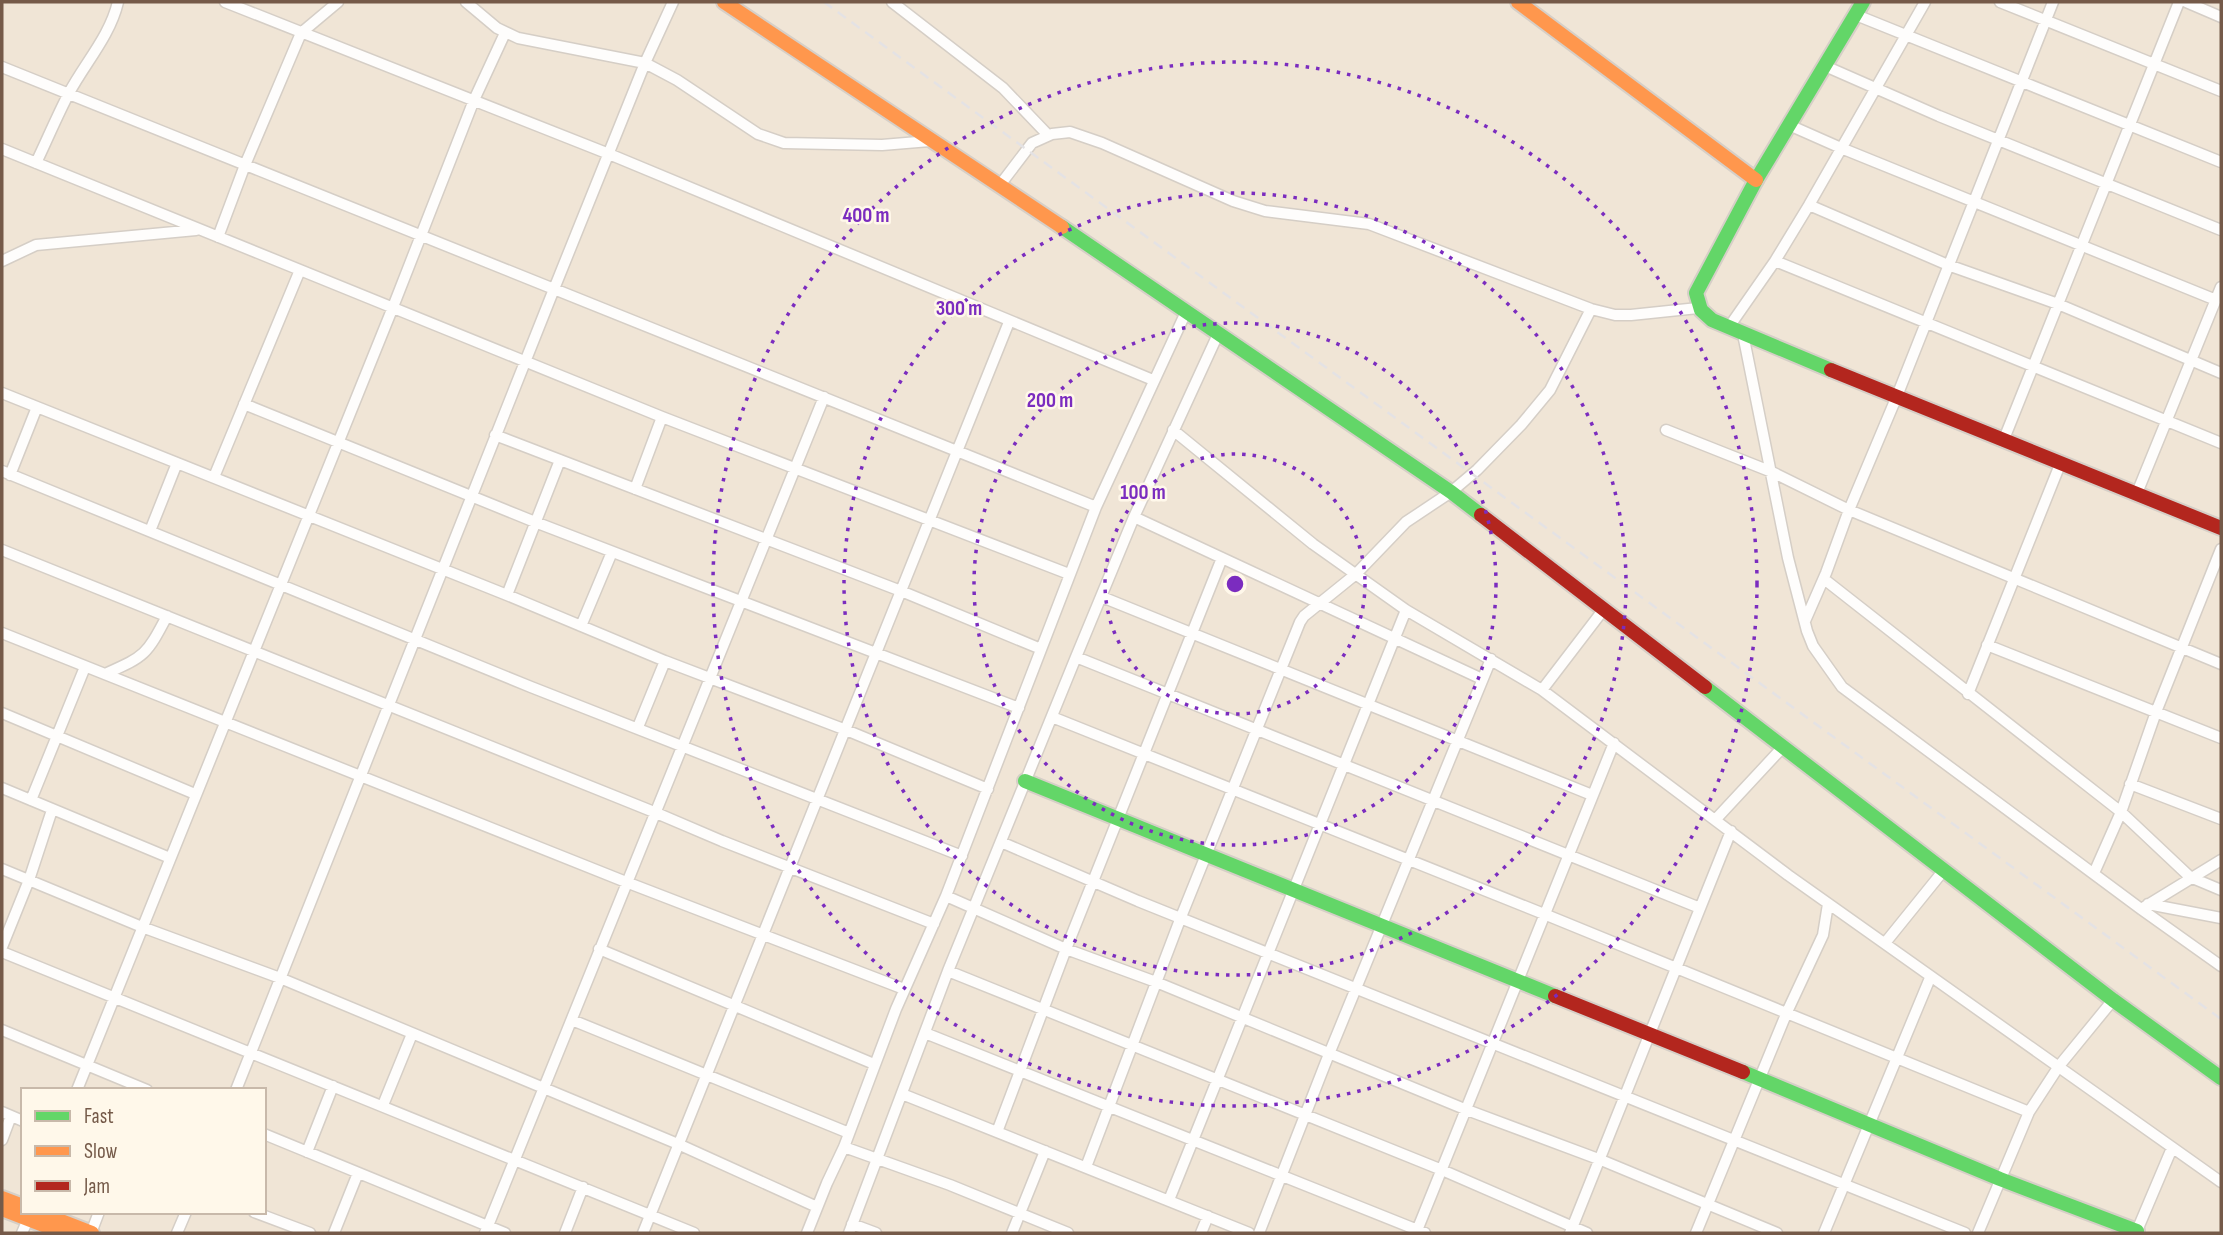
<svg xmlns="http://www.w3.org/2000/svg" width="2223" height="1235" font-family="'Sofia Sans Condensed',sans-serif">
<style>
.residential{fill:#f0e5d6;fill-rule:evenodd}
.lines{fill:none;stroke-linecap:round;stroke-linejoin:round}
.street-casing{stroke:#d5cec6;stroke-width:13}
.fast-casing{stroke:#d6cfc7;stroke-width:18}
.slow-casing{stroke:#d6cfc7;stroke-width:18}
.jam-casing{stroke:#d6cfc7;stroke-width:18}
.street{stroke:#fefdfc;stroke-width:10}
.fast{stroke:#63d668;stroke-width:14}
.slow{stroke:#ff974d;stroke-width:14}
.jam{stroke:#b3261e;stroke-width:14}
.rail{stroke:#e4e2e4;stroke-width:2.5;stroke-dasharray:10 7;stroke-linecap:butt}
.ring{fill:none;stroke:#7b2cbf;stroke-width:3.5;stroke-dasharray:3.5 7}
.centre{fill:#7b2cbf;stroke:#fff8ea;stroke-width:3.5}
.ring-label{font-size:21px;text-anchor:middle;font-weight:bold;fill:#7b2cbf;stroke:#fff8ea;stroke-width:5;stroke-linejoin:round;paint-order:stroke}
</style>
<rect width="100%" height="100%" fill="#f6f2e9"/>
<path class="residential" d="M2,2H2221V1233H2ZM23,1090H264V1212H23Z"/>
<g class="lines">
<g class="street-casing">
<path id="street" d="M225,2L609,154L1153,380
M466,2L497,28L518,38L645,63L677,80L758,134L784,143L882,145L930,141
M892,2L1003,88L1048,135
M2000,2L2221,91
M2186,2L2221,17
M1856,15L2221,162
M1825,66L1939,116L2221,230
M2,67L1096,507
M1789,125L1841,148L2216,300
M2,149L662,417L1069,574
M36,163C47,140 57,116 69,93C85,63 110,36 118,2
M1000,185L1032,143L1052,134L1070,132L1102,143L1233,201L1265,211L1369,224L1591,309L1615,315H1631L1698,308
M1809,205L1948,265L2058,304L2221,373
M218,237L245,165L301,33L338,2
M2,261L36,245L196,230
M1775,261L2221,443
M1729,327L1775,261L1809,205L1925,2
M1743,334L1788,558L1807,631L1813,646L1842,687L2141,909L2221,966
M2,393L507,595L665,661L846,730L988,789
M244,404L535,522L1019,708
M1173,430L1313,544L1406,610L1542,690L1788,875L2221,1182
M1666,430L1772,472L1849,510L2221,664
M495,435L901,591L1041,649
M2004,439L2179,2
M2,471L531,687L962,856
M10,475L37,407
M214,477L300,270
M635,489L662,417
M2137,493L2221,287
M1134,517L1482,679
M150,531L177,463
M2,550L654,812L722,841L934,924
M1824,579L2121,812L2190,877L2221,890
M507,595L560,460
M1102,597L1592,795
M1805,621L1826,573L1849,510L1897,396L2053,2
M581,626L612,552
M2,633L626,882L904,989
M1987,645L2221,738
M1076,657L1700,908
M105,674C145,656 146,656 167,616
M1542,690L1604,609
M1968,694L2061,462
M2,713L195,794
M1052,717L1544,914L2029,1112
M638,727L665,661
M2130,784L2221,819
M2,788L170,858
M31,800L85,667
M1716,819L1782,748
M1001,842L1138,901L1965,1233
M2,869L142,927L280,978L678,1144L817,1207
M2094,873L2121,812L2156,712L2221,549
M946,896L1066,949L1156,982L1467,1110L1601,1160L1777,1233
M2148,904L2221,918
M2141,909L2221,860
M1885,943L1944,870
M2,947L29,880L52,810
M599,949L874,1064
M2,952L694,1233
M948,971L1442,1170L1587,1233
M572,1020L849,1133
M2,1030L147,1090
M925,1033L1425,1233
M77,1090L393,307L474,100L505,33
M236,1090L554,289L645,63L673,2
M902,1094L1249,1233
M383,1105L412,1034
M2,1112L23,1121
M997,1132L1066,949L1222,558
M264,1134L505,1233
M2,1140L11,1116
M844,1147L950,1185L1068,1233
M307,1152L333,1086
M1086,1167L1181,917L1300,622L1304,616L1356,574L1406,522L1451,492L1477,470L1521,425L1550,390L1591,309
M1169,1200L1406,610
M254,1212L310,1233
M852,1224L876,1233
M22,1233L28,1219
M91,1233L99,1212
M177,1233L186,1212
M334,1233L358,1173
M485,1233L824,397
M565,1233L583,1187
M643,1233L1009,322
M807,1233L827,1183L844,1147L896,1009L946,896L1096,507L1186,312
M849,1233L948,971L1076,657L1134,517L1219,332
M1012,1233L1045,1151
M1201,1233L1208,1216
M1259,1233L1329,1054L1491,659
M1416,1233L1614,743
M1570,1233L1731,831
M1696,1233L1787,1012L1823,935L1828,904
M1824,1233L1930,978
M1978,1233L2029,1112L2059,1066L2113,1000
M2136,1233L2172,1148"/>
</g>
<g class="fast-casing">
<path id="fast" d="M1062,227L1451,492L1481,515
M1831,370L1712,320L1701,310L1696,293L1756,180L1863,2
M1705,687L2113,1000L2221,1078
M1025,781L1555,996
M1743,1072L2000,1179L2137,1231"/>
</g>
<g class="slow-casing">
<path id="slow" d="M724,2L1062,227
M1518,2L1756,180
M2,1198L23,1206
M2,1209L64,1233
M38,1212L92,1233"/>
</g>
<g class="jam-casing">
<path id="jam" d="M1831,370L2221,528
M1481,515L1705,687
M1555,996L1743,1072"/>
</g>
<use href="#street" class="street"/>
<use href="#fast" class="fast"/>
<use href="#slow" class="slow"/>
<use href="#jam" class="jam"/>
<path class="rail" d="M824,2L2221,1019"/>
</g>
<g class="ring">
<circle cx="1235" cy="584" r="130"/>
<circle cx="1235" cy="584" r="261"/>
<circle cx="1235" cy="584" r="391"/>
<circle cx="1235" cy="584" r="522"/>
</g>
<circle cx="1235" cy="584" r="10" class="centre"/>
<g class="ring-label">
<text x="866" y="222">400 m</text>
<text x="959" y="315">300 m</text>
<text x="1050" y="407">200 m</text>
<text x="1143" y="499">100 m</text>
</g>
<rect width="2223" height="1235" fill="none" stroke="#755a49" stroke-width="7"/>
<rect x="21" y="1088" width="245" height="126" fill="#fff8ea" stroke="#c8b9aa" stroke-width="2"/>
<rect x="35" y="1111" width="35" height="10" fill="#63d668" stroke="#c8b9aa" stroke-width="2"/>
<text x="84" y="1123" font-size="21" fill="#755a49">Fast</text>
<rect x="35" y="1146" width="35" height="10" fill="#ff974d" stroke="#c8b9aa" stroke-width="2"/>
<text x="84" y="1158" font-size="21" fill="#755a49">Slow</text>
<rect x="35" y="1181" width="35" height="10" fill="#b3261e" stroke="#c8b9aa" stroke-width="2"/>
<text x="84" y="1193" font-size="21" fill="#755a49">Jam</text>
</svg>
